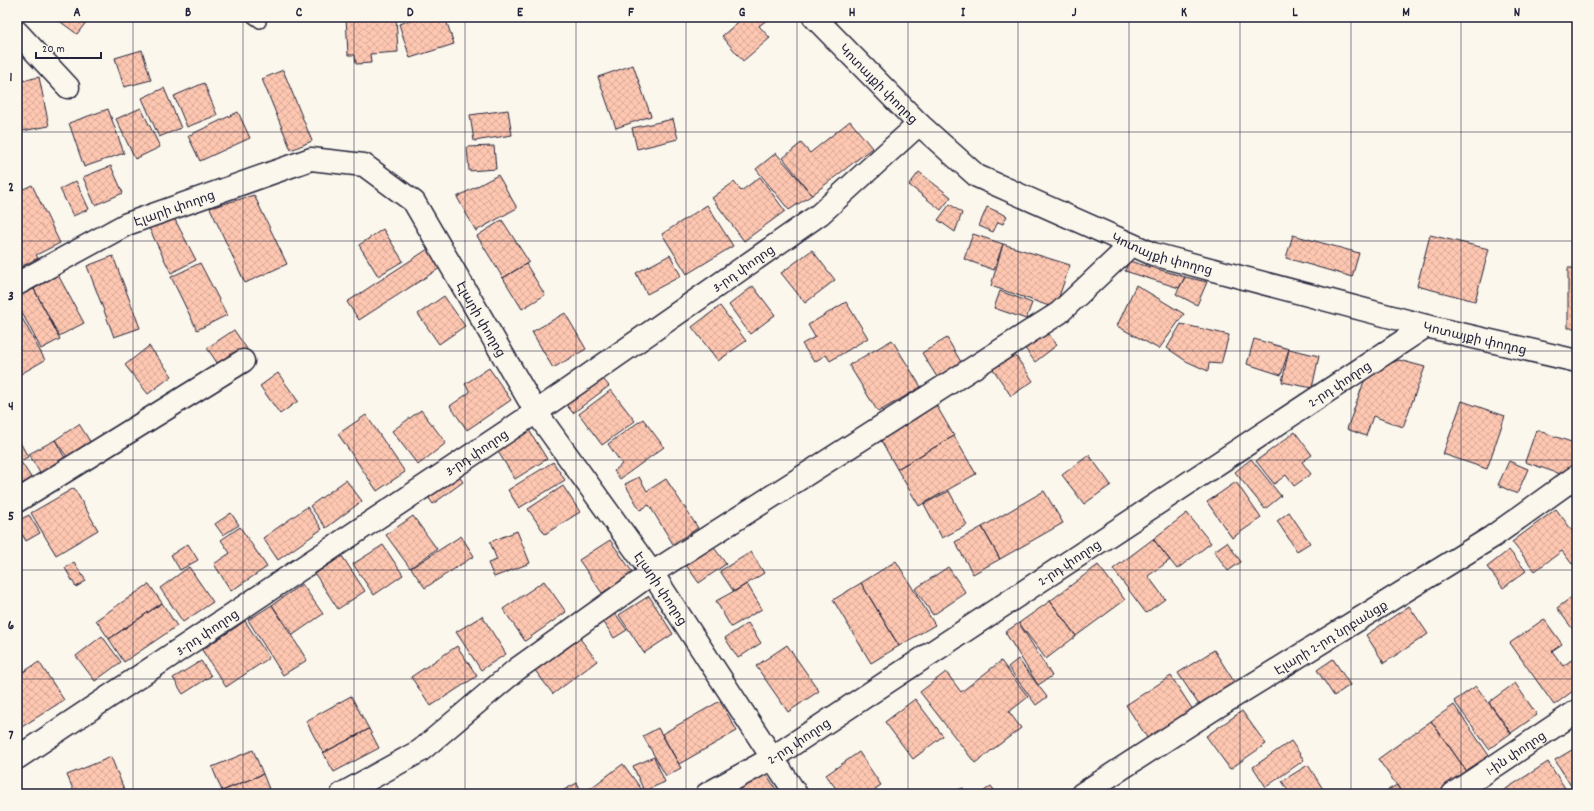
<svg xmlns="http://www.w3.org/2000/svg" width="1594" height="811" font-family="Dekko,'Noto Sans Armenian',sans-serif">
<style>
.building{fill:url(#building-cross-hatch);stroke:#22223b}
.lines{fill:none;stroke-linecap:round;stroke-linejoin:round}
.service-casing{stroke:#22223b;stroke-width:14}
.minor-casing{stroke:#22223b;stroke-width:25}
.secondary-casing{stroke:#22223b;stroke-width:25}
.service{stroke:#fbf7ec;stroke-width:11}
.minor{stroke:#fbf7ec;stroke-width:22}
.secondary{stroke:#fbf7ec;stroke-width:22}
.grid{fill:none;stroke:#22223b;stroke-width:1;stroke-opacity:0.55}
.labels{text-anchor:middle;stroke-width:3;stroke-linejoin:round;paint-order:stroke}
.street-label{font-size:13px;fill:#22223b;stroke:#fbf7ec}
.neatline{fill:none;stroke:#22223b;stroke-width:1.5}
.grid-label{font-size:13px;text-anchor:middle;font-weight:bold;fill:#22223b}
</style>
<defs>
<pattern id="building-cross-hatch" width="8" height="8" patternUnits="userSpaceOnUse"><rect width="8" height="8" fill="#fec7b1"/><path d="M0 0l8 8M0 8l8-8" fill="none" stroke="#d9ab99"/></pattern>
</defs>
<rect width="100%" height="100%" fill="#fbf7ec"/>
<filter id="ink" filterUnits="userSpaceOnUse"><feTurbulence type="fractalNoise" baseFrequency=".025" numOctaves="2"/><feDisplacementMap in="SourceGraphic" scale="8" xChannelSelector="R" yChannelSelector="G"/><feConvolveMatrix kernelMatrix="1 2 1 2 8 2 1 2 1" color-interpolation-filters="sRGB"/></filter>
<g filter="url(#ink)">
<path class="building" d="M54,17H90L77,34Z
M346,17H396L398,52L370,54L371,63L356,64L355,55H348Z
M421,17H445L454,44L410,58L399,24Z
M744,17H767L768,19L759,26L770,38L743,61L722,36Z
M142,50L151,80L124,87L115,58Z
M633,65L651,116L616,128L598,77Z
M283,70L312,141L291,150L262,79Z
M39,77L49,126L17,132V82Z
M204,83L217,115L187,127L174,96Z
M164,88L181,128L159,137L142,98Z
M141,108L160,147L135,159L116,119Z
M108,109L124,153L84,167L69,123Z
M508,110L512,135L474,141L470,115Z
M238,112L250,138L200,161L188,136Z
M673,119L678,139L637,149L632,128Z
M850,121L872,148L812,195L783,158L801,143L810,153Z
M494,146L496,169L469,171L467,147Z
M776,153L812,195L789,210L756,169Z
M111,166L123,193L95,205L83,177Z
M919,172L951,197L941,210L909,185Z
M498,175L517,208L476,231L457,197Z
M760,177L785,211L744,241L712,198L734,182L741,191Z
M76,181L89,209L73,216L60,189Z
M32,185L60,243L36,255L38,258L17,269V192Z
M254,195L287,264L245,283L210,208Z
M950,204L962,213L955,232L938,220Z
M707,205L733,246L687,274L662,234Z
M987,207L1007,216L1003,224L998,222L993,232L979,226Z
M173,216L196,260L171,273L149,228Z
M502,220L529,262L503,278L477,236Z
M383,229L403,261L378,276L359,245Z
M973,234L1003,244L994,270L964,259Z
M1293,235L1359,253L1352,277L1286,258Z
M1430,235L1489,249L1475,301L1417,286Z
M1003,244L1070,265L1055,308L991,286Z
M428,249L440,268L359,320L347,302Z
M812,250L835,280L805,303L781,273Z
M670,255L681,276L647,294L636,273Z
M113,256L140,328L114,337L87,266Z
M1129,261L1185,277L1179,288L1125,271Z
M200,263L227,315L197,330L171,277Z
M526,264L545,295L522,309L503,278Z
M1568,268H1577V328H1568Z
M58,275L84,323L59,336L34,289Z
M1185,277L1207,282L1197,305L1176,294Z
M1136,285L1184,314L1159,349L1117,326Z
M753,286L775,315L750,334L729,305Z
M34,289L60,339L41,349L17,303V297Z
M1000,291L1032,303L1026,319L994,308Z
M444,296L465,326L439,344L418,314Z
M846,302L868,338L830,361L826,355L814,362L802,344L815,337L808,325Z
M720,306L746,341L718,361L692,327Z
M17,309L45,360L19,375L17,372Z
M565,313L586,349L553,368L532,332Z
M1181,324L1229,335L1221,364L1209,363L1208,371L1186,361L1167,348Z
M234,330L247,349L220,367L207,348Z
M1046,330L1057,345L1035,362L1024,347Z
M947,338L961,362L937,377L922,353Z
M1254,339L1289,349L1281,375L1247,364Z
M892,340L921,387L878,412L849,365Z
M149,346L172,376L148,394L125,365Z
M1289,349L1319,356L1312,388L1282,382Z
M1015,355L1033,381L1011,396L993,369Z
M1399,360L1425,367L1403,427L1373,416L1366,436L1347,429L1367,373Z
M489,368L511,400L467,430L450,406L470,392L465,384Z
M278,373L298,401L280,414L260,386Z
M599,374L609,386L573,413L564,402Z
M611,390L635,421L602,445L579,414Z
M1462,401L1505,416L1487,469L1443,454Z
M935,403L954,436L897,469L878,435Z
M421,410L446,443L418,465L392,431Z
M366,415L405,472L377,491L338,434Z
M643,419L664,447L620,479L614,471L622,464L608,444Z
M79,424L93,446L70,461L55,440Z
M529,430L547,459L515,479L497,450Z
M1536,430L1577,444V453L1569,477L1525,462Z
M1295,432L1312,455L1302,462L1311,474L1294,486L1286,475L1274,484L1256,461Z
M954,436L976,474L919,506L897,469Z
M17,437L28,457L17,463Z
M55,440L69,465L44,480L29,454Z
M1089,455L1111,485L1084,504L1062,475Z
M1251,459L1281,496L1265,509L1235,472Z
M1509,461L1528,469L1517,494L1498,485Z
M21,462L36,485L17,490V464Z
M553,462L565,480L519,508L508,490Z
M456,472L463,482L433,504L426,494Z
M639,477L647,491L666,479L698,528L673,544L649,505L640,510L625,484Z
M346,480L362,501L326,528L310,506Z
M1236,482L1261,518L1232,538L1207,502Z
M563,486L580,512L545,534L528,509Z
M74,488L98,530L56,555L31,513Z
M949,491L967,525L942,538L924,504Z
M1044,491L1063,523L1000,559L982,527Z
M307,507L322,529L278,560L263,538Z
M1556,509L1577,537V560L1572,564L1562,551L1535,571L1512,542Z
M1289,512L1310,543L1297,551L1277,521Z
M231,513L239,525L223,535L215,524Z
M1187,513L1211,543L1177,569L1153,539Z
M29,515L40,533L26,541L17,526V521Z
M413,516L437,549L410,568L386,535Z
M240,527L267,567L231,591L214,564L230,553L221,540Z
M982,527L1000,559L973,574L955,542Z
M517,531L530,563L494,577L488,563L497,560L490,542Z
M461,536L474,556L425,588L411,568Z
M1153,539L1170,560L1148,576L1165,599L1146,613L1113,569Z
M610,540L633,573L602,593L579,560Z
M710,542L726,564L699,583L683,561Z
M1227,542L1241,562L1228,571L1214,551Z
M188,544L198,560L180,570L171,555Z
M383,545L403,575L374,595L353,564Z
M1509,550L1526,571L1503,588L1487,567Z
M751,552L764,573L734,592L720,571Z
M342,556L365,591L338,609L315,574Z
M896,561L935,625L899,646L861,583Z
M74,562L86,581L76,587L65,568Z
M1098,565L1125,600L1076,636L1050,601Z
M189,567L213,602L183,622L160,588Z
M948,567L966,593L933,615L915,589Z
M544,581L566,612L525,641L503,609Z
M861,583L899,646L871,663L833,600Z
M149,584L162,603L109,639L96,620Z
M302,584L323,614L293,635L272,605Z
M747,584L762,609L731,627L716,601Z
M1577,593V635L1557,608Z
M649,596L673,634L644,653L619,615Z
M1050,601L1076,636L1046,659L1019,623Z
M162,603L177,626L124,662L109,639Z
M272,605L307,660L283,675L248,620Z
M1409,606L1428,634L1384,663L1366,635Z
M615,613L627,630L614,638L603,621Z
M482,616L506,654L481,670L456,632Z
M1544,619L1562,644L1552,651L1563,666L1577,656V688L1554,705L1510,643Z
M245,621L269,658L226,687L202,650Z
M748,623L761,643L738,658L725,638Z
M1019,623L1052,676L1038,685L1005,632Z
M575,632L597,661L553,694L531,665Z
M102,636L121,662L95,681L76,656Z
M787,645L819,691L788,712L756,666Z
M457,646L477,676L431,706L411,677Z
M1214,650L1235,683L1199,705L1178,673Z
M1018,659L1047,697L1036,705L1008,667Z
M1333,659L1350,685L1334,696L1317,670Z
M201,661L211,676L183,694L173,678Z
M1001,661L1028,697L1009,712L1021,728L975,763L920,692L946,672L961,692Z
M39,662L64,700L17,730V676Z
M1171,676L1193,710L1148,739L1126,705Z
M1515,683L1537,715L1511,733L1489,702Z
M1476,686L1511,733L1489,749L1454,701Z
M351,696L369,729L323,753L306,721Z
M915,699L943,736L913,759L885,722Z
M720,701L737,731L679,764L662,734Z
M1454,705L1490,757L1468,773L1431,721Z
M1242,711L1266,744L1230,769L1206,736Z
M1431,721L1468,773L1438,794H1403L1378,759Z
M658,728L681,768L666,776L643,736Z
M369,729L379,748L334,772L323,753Z
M1291,741L1304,760L1266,787L1253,767Z
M1577,747V794H1576L1555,760Z
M253,750L263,774L222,791L212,767Z
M859,752L881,785L875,789L879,794H840L826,775Z
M111,757L126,794H75L67,775Z
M654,757L665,782L644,791L633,766Z
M1548,762L1565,788L1556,794H1498Z
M623,764L642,790L636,794H591L588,790Z
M1308,765L1326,794H1290L1282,781Z
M765,772L779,794H737L736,791Z
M263,774L271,794H223L222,791Z
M577,783L583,794H561L560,792Z
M1397,785L1402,794H1381Z
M991,786L997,794H980Z
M963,788L966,794H947Z"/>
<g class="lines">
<g class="service-casing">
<path id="service" d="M253,17L260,22"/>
</g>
<g class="minor-casing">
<g id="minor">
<path d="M17,32L68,87"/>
<path id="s1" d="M17,284L127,224L311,159L364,165L414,202L536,412L652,573L796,794"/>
<path d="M17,501L243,361"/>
<path id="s2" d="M17,758L536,412L820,214L919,124"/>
<path d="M342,794L420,751L517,669L652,573L1059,313L1131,245"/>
<path id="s3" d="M707,794L772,758L1426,326"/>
<path id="s4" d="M1082,794L1215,708L1492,537L1577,476"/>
<path id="s5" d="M1453,794L1577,711"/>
</g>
</g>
<g class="secondary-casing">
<g id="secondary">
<path id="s6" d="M814,17L919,124L977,176L1153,254L1426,326L1577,361"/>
</g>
</g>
<use href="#service" class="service"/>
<use href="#minor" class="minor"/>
<use href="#secondary" class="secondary"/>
</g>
</g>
<path class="grid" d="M133,17V794M243,17V794M354,17V794M465,17V794M576,17V794M686,17V794M797,17V794M908,17V794M1018,17V794M1129,17V794M1240,17V794M1351,17V794M1461,17V794M17,132H1577M17,241H1577M17,351H1577M17,460H1577M17,570H1577M17,679H1577"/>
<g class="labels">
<g class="street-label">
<text dy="5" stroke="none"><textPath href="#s6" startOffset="93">Կոտայքի փողոց</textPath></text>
<text dy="5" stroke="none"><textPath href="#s1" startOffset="175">Էլարի փողոց</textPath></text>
<text dy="5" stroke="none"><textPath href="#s6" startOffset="429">Կոտայքի փողոց</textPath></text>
<text dy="5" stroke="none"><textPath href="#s2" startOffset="876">3-րդ փողոց</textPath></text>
<text dy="5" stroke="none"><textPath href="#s1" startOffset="571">Էլարի փողոց</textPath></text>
<text dy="5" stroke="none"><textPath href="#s6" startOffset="753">Կոտայքի փողոց</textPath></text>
<text dy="5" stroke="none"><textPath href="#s3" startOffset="754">2-րդ փողոց</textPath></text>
<text dy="5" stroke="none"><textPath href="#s2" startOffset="552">3-րդ փողոց</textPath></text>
<text dy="5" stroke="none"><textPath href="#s3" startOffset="430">2-րդ փողոց</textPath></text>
<text dy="5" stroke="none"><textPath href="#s1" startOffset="895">Էլարի փողոց</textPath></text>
<text dy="5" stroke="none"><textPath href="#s2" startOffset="228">3-րդ փողոց</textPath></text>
<text dy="5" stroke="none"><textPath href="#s4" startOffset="294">Էլարի 2-րդ նրբանցք</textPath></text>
<text dy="5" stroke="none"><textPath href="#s3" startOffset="106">2-րդ փողոց</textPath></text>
<text dy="5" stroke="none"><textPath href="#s5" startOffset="75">1-ին փողոց</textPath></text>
</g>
</g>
<rect width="1594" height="811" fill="none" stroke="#fbf7ec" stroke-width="44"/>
<path d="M36 52v6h65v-6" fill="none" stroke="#22223b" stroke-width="2"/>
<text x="42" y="52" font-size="12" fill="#22223b" stroke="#fbf7ec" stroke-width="3" paint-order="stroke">20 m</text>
<rect x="22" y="22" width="1550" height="767" class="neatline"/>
<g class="grid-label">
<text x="77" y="16">A</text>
<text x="188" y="16">B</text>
<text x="299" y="16">C</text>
<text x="410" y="16">D</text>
<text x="520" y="16">E</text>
<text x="631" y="16">F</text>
<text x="742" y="16">G</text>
<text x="852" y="16">H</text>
<text x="963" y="16">I</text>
<text x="1074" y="16">J</text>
<text x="1184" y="16">K</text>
<text x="1295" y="16">L</text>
<text x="1406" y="16">M</text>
<text x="1517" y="16">N</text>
<text x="11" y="81">1</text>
<text x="11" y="191">2</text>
<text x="11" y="300">3</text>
<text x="11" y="410">4</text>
<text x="11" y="520">5</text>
<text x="11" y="629">6</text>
<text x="11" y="739">7</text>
</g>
</svg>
